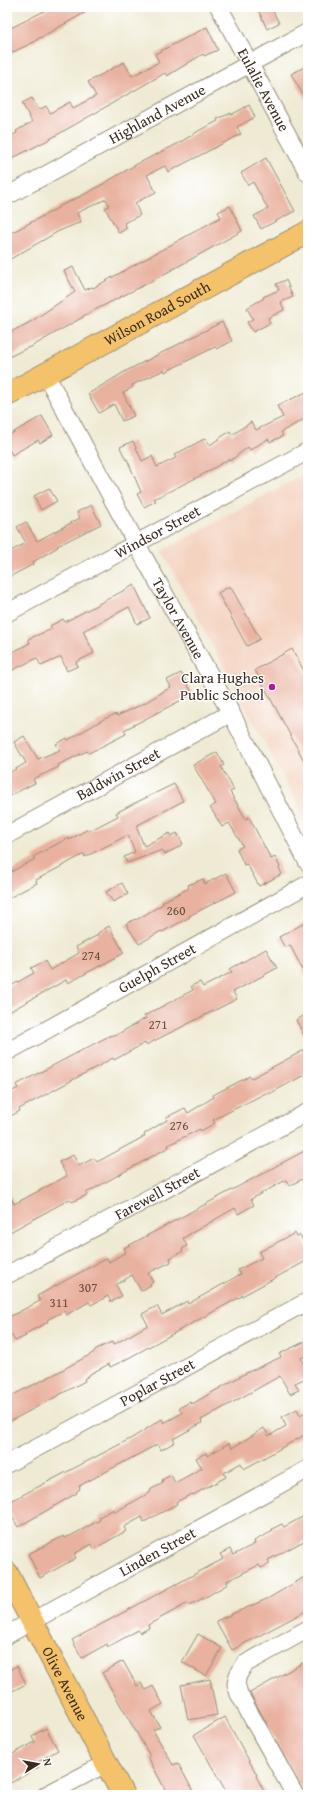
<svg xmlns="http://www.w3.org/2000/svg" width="315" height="1802" font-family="'Gentium Book Plus',serif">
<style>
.built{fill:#f4d3c0}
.building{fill:#e9b19f}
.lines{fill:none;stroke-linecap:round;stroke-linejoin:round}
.minor-casing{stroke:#958a78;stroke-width:19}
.major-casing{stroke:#958a78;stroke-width:24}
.minor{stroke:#fff;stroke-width:17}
.major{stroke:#f3c26a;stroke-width:22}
.poi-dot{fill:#b5179e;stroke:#fff;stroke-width:1.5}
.labels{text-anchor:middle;stroke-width:3;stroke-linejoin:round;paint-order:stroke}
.number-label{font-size:13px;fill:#664c3e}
.street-label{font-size:15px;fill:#3b2a1e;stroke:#fff}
.poi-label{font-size:15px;fill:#3b2a1e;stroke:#fff;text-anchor:end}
</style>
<rect width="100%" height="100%" fill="#fff"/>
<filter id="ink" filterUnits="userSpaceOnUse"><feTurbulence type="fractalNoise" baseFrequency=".025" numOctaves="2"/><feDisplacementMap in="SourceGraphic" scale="8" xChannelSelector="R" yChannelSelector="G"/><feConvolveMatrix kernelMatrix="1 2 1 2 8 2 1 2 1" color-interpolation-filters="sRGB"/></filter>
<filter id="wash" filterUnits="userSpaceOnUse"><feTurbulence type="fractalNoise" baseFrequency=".012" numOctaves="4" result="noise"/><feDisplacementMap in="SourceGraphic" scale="16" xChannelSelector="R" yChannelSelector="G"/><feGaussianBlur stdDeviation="0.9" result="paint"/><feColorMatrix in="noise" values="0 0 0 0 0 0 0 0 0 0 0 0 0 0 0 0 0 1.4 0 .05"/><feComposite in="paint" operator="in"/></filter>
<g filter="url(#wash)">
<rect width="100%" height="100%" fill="#efead3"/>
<path class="built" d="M308,472V824L162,551Z"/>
<g id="blocks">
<path class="building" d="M52,7H95L36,40V41L7,55V30Z
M257,7H271L279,23L267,29Z
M207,27L218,50L204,56L203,54L167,76L165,73L48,140L7,161V138L17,133L16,131L32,122L22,103L32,98L39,110L46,106L50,113L70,102L73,108L96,96L88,82L124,62L132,76L159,62L155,54Z
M308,65V103L291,74Z
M249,105L255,117L237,127L241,134L168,172L165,166L147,175L156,192L135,203L140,215L124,223L127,228L119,233L105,208L109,206L106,199L77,213L81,222L59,231L7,261V235L58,208V207L91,191L137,164L179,143L200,130L218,121L217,119L231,113V115Z
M266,158L295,211L261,229L254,216L268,209L253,182L248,185L241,173Z
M230,206L242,231L150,282L83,316V317L29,348V347L7,358V334L32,321L75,292L64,271L73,267L85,290L92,287L93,288L221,217L218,212Z
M286,280L293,297L281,302L284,310L268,318L270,323L253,332L247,322L253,319L247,308L264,298L263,297L279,290L276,284Z
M222,322L232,341L217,349L215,347L165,372L164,370L132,385L133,387L123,393L134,416L122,421L114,404L99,413L88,394L126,371Z
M308,391V417L281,432L283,436L270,442L268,439L250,450L248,447L230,461L229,459L202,475L154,499L156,501L144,507L137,494L141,492L127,459L126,460L120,447L133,441L142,461L152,456L157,467L176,458L174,455L206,438L210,445L230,431L232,435L251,422L256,430L283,417L277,406Z
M42,416L53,435L40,443L38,440L12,455L7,446V436Z
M49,488L57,501L41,510L34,496Z
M91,505L101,524L57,546L58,547L33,562L34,564L7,578V553L26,543L17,527L26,522L37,541L80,518L77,512Z
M134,585L150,618L137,624L129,607L83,631L94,653L76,662L78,666L67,671L61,657L41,666L37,658L7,673V655L30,643L28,639L52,629L50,626L63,619L65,622Z
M230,586L260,639L247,646L218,593Z
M292,649L308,678V768L255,670Z
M181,673L193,694L124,730L126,734L89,753L87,751L58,765L59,767L33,779L35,783L7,797V774L26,763L14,742L24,736L38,759L60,750L56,744L67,738L68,740L104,719L116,714L117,716L143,704L171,687L167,680Z
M217,752L224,765L221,767L234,790L230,792L246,819L249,817L271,859L275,857L280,867L279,868L282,874L259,886L247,864L244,865L237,849L243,846L229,823L222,827L210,807L216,804L193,765Z
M174,784L183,801L136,826L144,846L170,833L171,836L177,833L183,844L177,848L165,854L162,850L127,863L124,857L135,852L128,835L85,857L84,854L36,880L37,883L7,899V874L35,859L33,857L68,838L69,840L88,829L89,831L118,816L116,813L131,805Z
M226,873L236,892L189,916L190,917L162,932L161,931L139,944L126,924L135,919L136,920L163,904L162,902L189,888L188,885L203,879L205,884Z
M122,883L128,894L113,902L106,892Z
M308,921V980L290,945L285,948L279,937Z
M109,926L124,953L68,983L66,980L7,1013V988L34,973L31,968L45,961L50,970L79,953L76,947L98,935V933Z
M266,949L277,968L233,992L237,999L146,1045L145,1043L114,1060L113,1058L19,1109L20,1111L7,1118V1094L18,1088L16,1085L109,1036L118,1034L146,1018L144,1016L193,990L191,986L200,982L203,987L232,972L230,969Z
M305,1015L308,1021V1043L296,1020Z
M308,1048V1073L269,1094L268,1092L213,1120L215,1123L201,1131L200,1129L168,1145L169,1147L86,1193L87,1195L72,1202L70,1199L10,1232L7,1226V1190L14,1204L67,1176L59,1162L73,1155L79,1166L94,1158L97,1162L145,1136L144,1134L167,1120L165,1118L185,1108L188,1113L214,1097L213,1095L250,1076L252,1078Z
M308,1149V1176L289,1186L286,1180L251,1199L254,1205L238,1214L235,1208L183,1238L187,1246L182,1249L183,1251L170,1258L171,1262L148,1273L153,1282L150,1284L151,1285L141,1291L132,1275L116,1285L122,1296L111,1302L108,1296L91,1305L89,1302L66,1315L64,1311L47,1320L48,1322L25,1334L26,1336L15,1341L11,1334L7,1336V1318L40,1301L37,1296L107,1258L109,1262L126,1252L124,1248Z
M295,1233L297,1237L300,1235L308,1250V1260L123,1361L110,1367L109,1364L90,1374V1375L84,1379L85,1381L7,1423V1398L55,1374L93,1353L96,1349L112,1342L113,1345L148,1325L142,1314L157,1306L162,1315L187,1301L188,1304L241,1274L238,1270L262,1258L259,1252Z
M308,1340V1355L301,1358L308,1372V1377L295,1383L299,1390L290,1394L280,1376L201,1420L202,1423L173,1439L175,1442L161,1450L158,1444L79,1486L80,1489L76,1492L77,1493L18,1527L7,1507V1503L132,1438L162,1419L164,1423L182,1413L179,1408L190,1402L192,1404L246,1373L281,1357L279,1354Z
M297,1409L300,1415L308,1411V1433L244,1469L241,1463L224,1473L226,1477L193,1495L192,1494L176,1502L177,1504L144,1522L142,1517L124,1527L126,1531L94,1549L92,1544L74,1554L76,1558L40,1578L28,1554L64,1536L65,1538L72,1535L100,1520L99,1517L114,1509L115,1512L151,1492L150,1490L163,1483L162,1480L171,1475L175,1483L202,1468L196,1458L206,1453L207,1456L229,1443L232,1448L264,1428L269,1436L286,1426L282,1417Z
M308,1514V1539L268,1560L270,1564L261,1568L259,1565L227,1581L228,1584L204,1598L189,1605L188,1603L148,1625L149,1628L140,1633L138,1630L108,1647L107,1644L82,1658L72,1640L223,1559L220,1554L230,1549L233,1555L255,1544L254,1541L273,1531L272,1529L282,1524L284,1527Z
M308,1575V1610L232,1650L216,1621L269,1598Z
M198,1634L222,1648L206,1676L182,1662Z
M308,1660V1795H305L250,1693Z
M123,1661L137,1686L141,1683L146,1690L153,1686L163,1704L151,1711L160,1727L153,1730L173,1765L178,1763L195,1795H168L148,1757L150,1756L102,1673Z
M17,1666L26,1684L7,1694V1671Z
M210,1679L217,1715L188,1720L181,1685Z
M225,1717L257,1775L256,1776L266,1795H228L194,1735Z
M46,1728L58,1750L36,1763L39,1767L7,1785V1757L35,1742L32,1736Z"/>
</g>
</g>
<g filter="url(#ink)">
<use href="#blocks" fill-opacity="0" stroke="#958a78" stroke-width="1"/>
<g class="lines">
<g class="minor-casing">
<g id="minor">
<path id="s1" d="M219,7L308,173"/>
<path id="s2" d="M7,196L308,32"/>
<path id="s3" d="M46,375L136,543L231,713L308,863"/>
<path id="s4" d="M7,613L308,451"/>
<path id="s5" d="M7,835L231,713"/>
<path id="s6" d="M7,1052L308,884"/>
<path id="s7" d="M7,1275L308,1112"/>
<path id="s8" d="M7,1464L308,1301"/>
<path id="s9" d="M7,1635L308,1469"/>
<path d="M46,1795L107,1763"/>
<path d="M295,1795L239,1694L236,1684L238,1675L245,1664L308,1629"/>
</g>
</g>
<g class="major-casing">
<g id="major">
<path id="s10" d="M7,395L308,232"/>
<path id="s11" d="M7,1573L123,1795"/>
</g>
</g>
<use href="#minor" class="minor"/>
<use href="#major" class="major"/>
</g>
</g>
<circle class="poi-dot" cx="272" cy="687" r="4"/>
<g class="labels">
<g class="number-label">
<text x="176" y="915">260</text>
<text x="91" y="960">274</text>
<text x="158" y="1029">271</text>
<text x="179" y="1130">276</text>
<text x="88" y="1292">307</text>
<text x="59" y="1307">311</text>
</g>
<g class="street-label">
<text dy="5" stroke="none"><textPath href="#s1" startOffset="94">Eulalie Avenue</textPath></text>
<text dy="5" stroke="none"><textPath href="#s2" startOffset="171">Highland Avenue</textPath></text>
<text dy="5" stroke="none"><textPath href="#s10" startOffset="171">Wilson Road South</textPath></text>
<text dy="5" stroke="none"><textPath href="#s4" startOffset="171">Windsor Street</textPath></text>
<text dy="5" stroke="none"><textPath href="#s3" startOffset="277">Taylor Avenue</textPath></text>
<text dy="5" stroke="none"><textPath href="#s5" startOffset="127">Baldwin Street</textPath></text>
<text dy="5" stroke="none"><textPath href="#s6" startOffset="172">Guelph Street</textPath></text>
<text dy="5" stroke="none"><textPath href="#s7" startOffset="171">Farewell Street</textPath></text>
<text dy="5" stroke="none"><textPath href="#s8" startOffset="171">Poplar Street</textPath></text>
<text dy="5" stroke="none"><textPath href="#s9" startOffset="172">Linden Street</textPath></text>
<text dy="5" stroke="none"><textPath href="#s11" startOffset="125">Olive Avenue</textPath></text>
</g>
<g class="poi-label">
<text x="264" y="683">Clara Hughes<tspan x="264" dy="17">Public School</tspan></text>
</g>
</g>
<rect width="315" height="1802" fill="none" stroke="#fff" stroke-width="24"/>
<g transform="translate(38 1764) rotate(79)" stroke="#ffffff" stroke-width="3" paint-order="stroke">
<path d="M0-3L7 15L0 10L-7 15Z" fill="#3b2a1e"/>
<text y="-6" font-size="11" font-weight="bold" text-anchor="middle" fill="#3b2a1e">N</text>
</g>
</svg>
